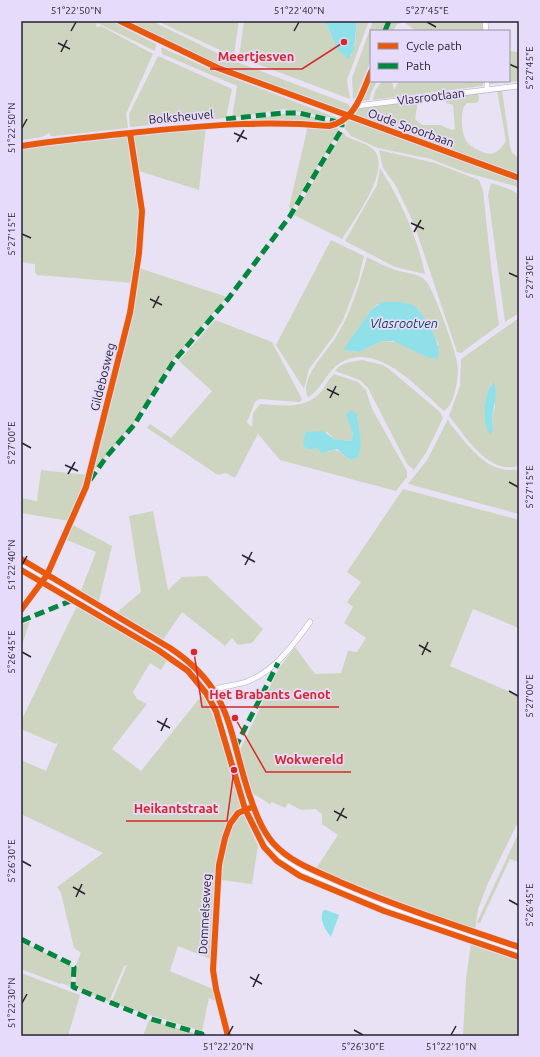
<svg xmlns="http://www.w3.org/2000/svg" width="540" height="1057" font-family="Ubuntu,sans-serif">
<style>
.green{fill:#cdd5c0;fill-rule:evenodd}
.water{fill:#90e0ea}
.lines{fill:none;stroke-linecap:round;stroke-linejoin:round}
.street-casing{stroke:#b5afbe;stroke-width:6}
.secondary-casing{stroke:#b5afbe;stroke-width:8}
.street{stroke:#fcfbfd;stroke-width:5}
.secondary{stroke:#fcfbfd;stroke-width:7}
.quiet{stroke:#00873e;stroke-width:5;stroke-dasharray:10 5;stroke-linecap:butt}
.cycleway-casing{stroke:#e7dbfb;stroke-width:8}
.cycleway{stroke:#e8590c;stroke-width:6}
.ticks{fill:none;stroke:#27232f;stroke-width:1.5}
.labels{text-anchor:middle;stroke-width:3.5;stroke-linejoin:round;paint-order:stroke}
.street-label{font-size:12px;fill:#27232f;stroke:#e7dbfb}
.water-label{font-size:13px;font-style:italic;fill:#063f43;stroke:#e7dbfb}
.leader{fill:none;stroke:#d62828;stroke-width:1.5}
.callout-dot{fill:#d62828;stroke:#e7dbfb;stroke-width:1.5}
.callout-label{font-size:13px;text-anchor:middle;font-weight:bold;fill:#d62828;stroke:#e7dbfb;stroke-width:3.5;stroke-linejoin:round;paint-order:stroke}
.neatline{fill:none;stroke:#27232f;stroke-width:1.5}
.ticks-label{font-size:10px;text-anchor:middle;fill:#27232f}
</style>
<rect width="100%" height="100%" fill="#e9e2f4"/>
<path class="green" d="M21,21H111L156,44L155,51L97,23L96,27L101,26L153,54L126,114L128,128L55,136H51L49,133L42,137L21,140Z
M123,21H152L229,59L348,104L350,107L348,112L342,113L214,65Z
M157,21H239L234,55H231Z
M244,21H325L337,49L351,56L355,45L357,21H369L347,80L350,99L239,57Z
M373,21H387L383,31H371V60L356,97L353,99L352,78Z
M392,21H483V31H416L404,22L397,24L393,31H388Z
M161,47L212,70L340,119L283,109L232,118L237,86L162,54Z
M509,51L519,52V81L490,84V81H509Z
M158,56L232,89L226,118L130,127L129,114Z
M371,73V81H377L371,93L369,100L361,101Z
M382,81H392L394,90L399,81H485L482,86L373,100L375,91Z
M497,90H502L510,146L512,153L519,158V176L378,126L357,119L353,115L358,109L366,107L418,101L415,119L422,125H440L452,130L455,129L453,105L446,103L445,97L478,93L479,99L477,103H467L464,106C461,114 461,132 466,140C468,145 473,147 478,150C492,157 497,154 506,141Z
M284,114C296,114 334,117 339,131L291,211L289,207L308,126L286,125L278,121L225,124Z
M347,119L519,181V189L515,186L464,172L431,159L378,148L351,136L345,129Z
M206,126L199,190L139,171L133,136L134,133Z
M343,132L346,136C354,141 367,143 374,150C392,170 353,221 342,239L294,215Z
M120,135L126,134L130,137L140,202L136,263L133,283L37,275L35,272V264L21,262V147Z
M379,150L435,163L479,180L483,190L491,266L499,325L461,353L457,352L414,224L396,186L383,168Z
M380,168C401,201 417,236 425,274L395,267L345,241L377,185Z
M491,183L512,190L519,195V313L505,322L488,195Z
M331,240L364,256L358,281L343,320L333,337L309,369L304,389L276,345Z
M367,257C376,262 385,266 395,270C405,273 419,273 426,281C434,290 458,356 458,368C458,379 455,404 444,411C419,389 377,340 340,363C327,371 322,388 309,397L307,396C301,376 326,353 336,337C351,313 359,285 367,257ZM378,304L412,305L419,310L439,345L382,341L359,352L344,350L371,310Z
M139,268L227,297L173,360L133,424L92,472L135,303Z
M519,318V466C488,475 466,437 449,416L460,386L461,359ZM492,383L495,407L492,417L493,427L491,433C480,428 485,392 492,383Z
M215,320L272,342L301,397L302,400L299,402L259,399L255,402L247,422L252,427L253,413L260,404C281,405 302,410 319,394C325,388 327,380 334,374L358,382L366,390L372,409L407,471V477L396,491L280,460L258,434L235,478L226,473L218,475L147,428L150,424L171,438L212,391L179,361ZM357,414C358,427 364,447 357,458L350,460C343,454 337,446 328,452L317,448L309,450L304,447V443L327,432L334,439L351,441L353,433L352,428Z
M362,360L383,365L389,369L440,412L443,418L426,453L414,470L407,464L368,388L360,380L335,371C341,362 352,362 362,360Z
M448,419L451,425C469,446 488,476 519,469V514L408,484L427,460Z
M41,470L88,475L69,521L21,513V498L37,501Z
M403,489L519,520V628L473,609L450,666L519,696V820L488,883L478,909L475,931L402,906L315,870L338,835L322,824V814L315,809L301,810L288,803L285,808L272,802L270,804L252,793L240,750L279,668L295,647L315,674L341,673L348,651L357,652L366,638L344,623L353,607L347,602L361,582L347,572Z
M153,511L168,590L182,577L207,576L263,629L252,643L238,645L232,638L225,646L182,612L163,640L115,614L141,592L129,516Z
M73,525L112,546L98,605L80,593L96,552L67,540Z
M77,606L167,660L161,670L150,663L133,692L137,699L147,704L112,749L141,771L203,694C221,730 229,769 241,807C210,836 213,917 211,959L178,946L170,971L213,989L216,1001L209,998L202,1031L111,1003L127,965L124,966L109,1002L76,988L75,967L81,953L74,948L61,893L57,887L103,853L21,814V760L46,771L59,740L56,744L21,729V721Z
M30,621L21,648V625Z
M243,814L258,846L252,884L221,880C222,858 223,828 243,814Z
M519,832V862L510,859L480,923L477,922Z
M21,941L71,965C74,972 72,979 69,986L61,983L60,984L21,969Z
M471,943L519,959V1036H463L466,979Z
M21,973L80,995L68,1036H21Z
M149,1020L201,1035L200,1036H143Z"/>
<path class="water" d="M325,21H357L354,50L348,59L337,49Z
M382,302C392,302 404,301 413,305C423,311 445,349 437,359L427,357L393,341H382L359,352L343,350L371,310Z
M494,382L496,395L492,417L493,431L491,434C480,428 484,388 494,382Z
M350,410L357,414C358,427 365,447 357,458L350,460L337,449L322,453L317,448L309,450L304,447L303,440L306,432L323,431L334,439L351,441L353,433L346,415Z
M326,910L339,915L331,937C325,930 319,919 323,911Z"/>
<g class="lines">
<g class="street-casing">
<path id="street" d="M485,21L486,31
M487,81V90
M348,117L356,106L519,86
M21,610L47,575L86,487
M210,691C221,686 234,686 246,682C275,671 292,646 310,622
M228,1036L216,989L213,970L219,865L225,838L230,824L238,813L250,808"/>
</g>
<g class="secondary-casing">
<path id="secondary" d="M21,565L169,651L197,675L210,691L220,710L242,785L260,832L270,847L286,861L311,876L391,908L519,952"/>
</g>
<use href="#street" class="street"/>
<use href="#secondary" class="secondary"/>
<path class="quiet" d="M385,31L389,21
M226,119L283,113H299L338,122
M90,480L107,456L134,425L174,361L228,299L290,216L342,129V122
M21,621L73,600
M235,748L278,663
M21,939L71,964L74,967L73,987L148,1018L202,1034V1036"/>
<g class="cycleway-casing">
<path id="cycleway" d="M120,21L218,68L519,178
M21,146C57,140 93,137 130,133C199,126 259,120 329,126C355,121 362,93 371,72
M21,559L170,648C232,689 228,730 249,794C255,811 261,829 273,843C291,863 316,871 340,882C398,907 459,927 519,947
M21,570L158,650L188,671L206,693L216,711L245,809L264,847L277,861L300,876L384,911L519,957
M21,610L47,575L86,487L130,313L139,253L142,211L130,133
M228,1036L216,989L213,970L219,865L225,838L230,824L238,813L250,808"/>
</g>
<use href="#cycleway" class="cycleway"/>
</g>
<path class="ticks" d="M427,22L436,27M71,31L76,22M294,31L299,22M58,43L70,49M61,52L67,40M509,64L518,68M22,128L27,119M234,133L247,139M237,142L244,130M411,223L424,229M414,232L421,220M22,234L31,238M509,273L518,277M150,299L162,305M153,308L159,296M327,389L339,395M330,398L336,386M22,443L31,448M65,465L78,471M68,474L75,462M509,482L518,487M242,555L255,562M22,565L27,556M245,565L252,552M419,645L431,652M22,652L31,657M422,655L428,642M509,691L518,696M157,721L170,728M161,731L167,718M334,811L347,818M337,821L344,808M22,861L31,866M73,887L85,894M76,897L82,884M509,900L518,905M250,977L262,984M253,987L259,974M22,1003L27,994M354,1030L363,1035M228,1035L233,1026M451,1035L456,1026"/>
<g class="labels">
<g class="street-label">
<text transform="translate(431 97) rotate(-7)" y="4">Vlasrootlaan</text>
<text transform="translate(181 117) rotate(-5)" y="4">Bolksheuvel</text>
<text transform="translate(411 128) rotate(20)" y="4">Oude Spoorbaan</text>
<text transform="translate(103 377) rotate(-76)" y="4">Gildebosweg</text>
<text transform="translate(205 914) rotate(-87)" y="4">Dommelseweg</text>
</g>
<g class="water-label">
<text x="404" y="328">Vlasrootven</text>
</g>
</g>
<path class="leader" d="M344 42L302 69H210M194 652L202 707H339M235 718L266 772H351M234 770L227 821H126"/>
<g class="callout-dot">
<circle cx="344" cy="42" r="4"/>
<circle cx="194" cy="652" r="4"/>
<circle cx="235" cy="718" r="4"/>
<circle cx="234" cy="770" r="4"/>
</g>
<g class="callout-label">
<text x="256" y="61">Meertjesven</text>
<text x="270" y="699">Het Brabants Genot</text>
<text x="309" y="764">Wokwereld</text>
<text x="176" y="813">Heikantstraat</text>
</g>
<rect width="540" height="1057" fill="none" stroke="#e7dbfb" stroke-width="44"/>
<rect x="370" y="30" width="140" height="52" fill="#e7dbfb" stroke="#9a91a9"/>
<rect x="378" y="43" width="20" height="6" fill="#e8590c" stroke="#9a91a9"/>
<text x="406" y="50" font-size="12" fill="#27232f">Cycle path</text>
<rect x="378" y="63" width="20" height="6" fill="#00873e" stroke="#9a91a9"/>
<text x="406" y="70" font-size="12" fill="#27232f">Path</text>
<rect x="22" y="22" width="496" height="1013" class="neatline"/>
<g class="ticks-label">
<text x="76" y="14">51°22'50"N</text>
<text x="299" y="14">51°22'40"N</text>
<text x="427" y="14">5°27'45"E</text>
<text transform="translate(529 68) rotate(-90)" y="4">5°27'45"E</text>
<text transform="translate(11 128) rotate(-90)" y="4">51°22'50"N</text>
<text transform="translate(11 234) rotate(-90)" y="4">5°27'15"E</text>
<text transform="translate(529 277) rotate(-90)" y="4">5°27'30"E</text>
<text transform="translate(11 443) rotate(-90)" y="4">5°27'00"E</text>
<text transform="translate(529 487) rotate(-90)" y="4">5°27'15"E</text>
<text transform="translate(11 565) rotate(-90)" y="4">51°22'40"N</text>
<text transform="translate(11 652) rotate(-90)" y="4">5°26'45"E</text>
<text transform="translate(529 696) rotate(-90)" y="4">5°27'00"E</text>
<text transform="translate(11 861) rotate(-90)" y="4">5°26'30"E</text>
<text transform="translate(529 905) rotate(-90)" y="4">5°26'45"E</text>
<text transform="translate(11 1003) rotate(-90)" y="4">51°22'30"N</text>
<text x="228" y="1050">51°22'20"N</text>
<text x="363" y="1050">5°26'30"E</text>
<text x="451" y="1050">51°22'10"N</text>
</g>
</svg>
